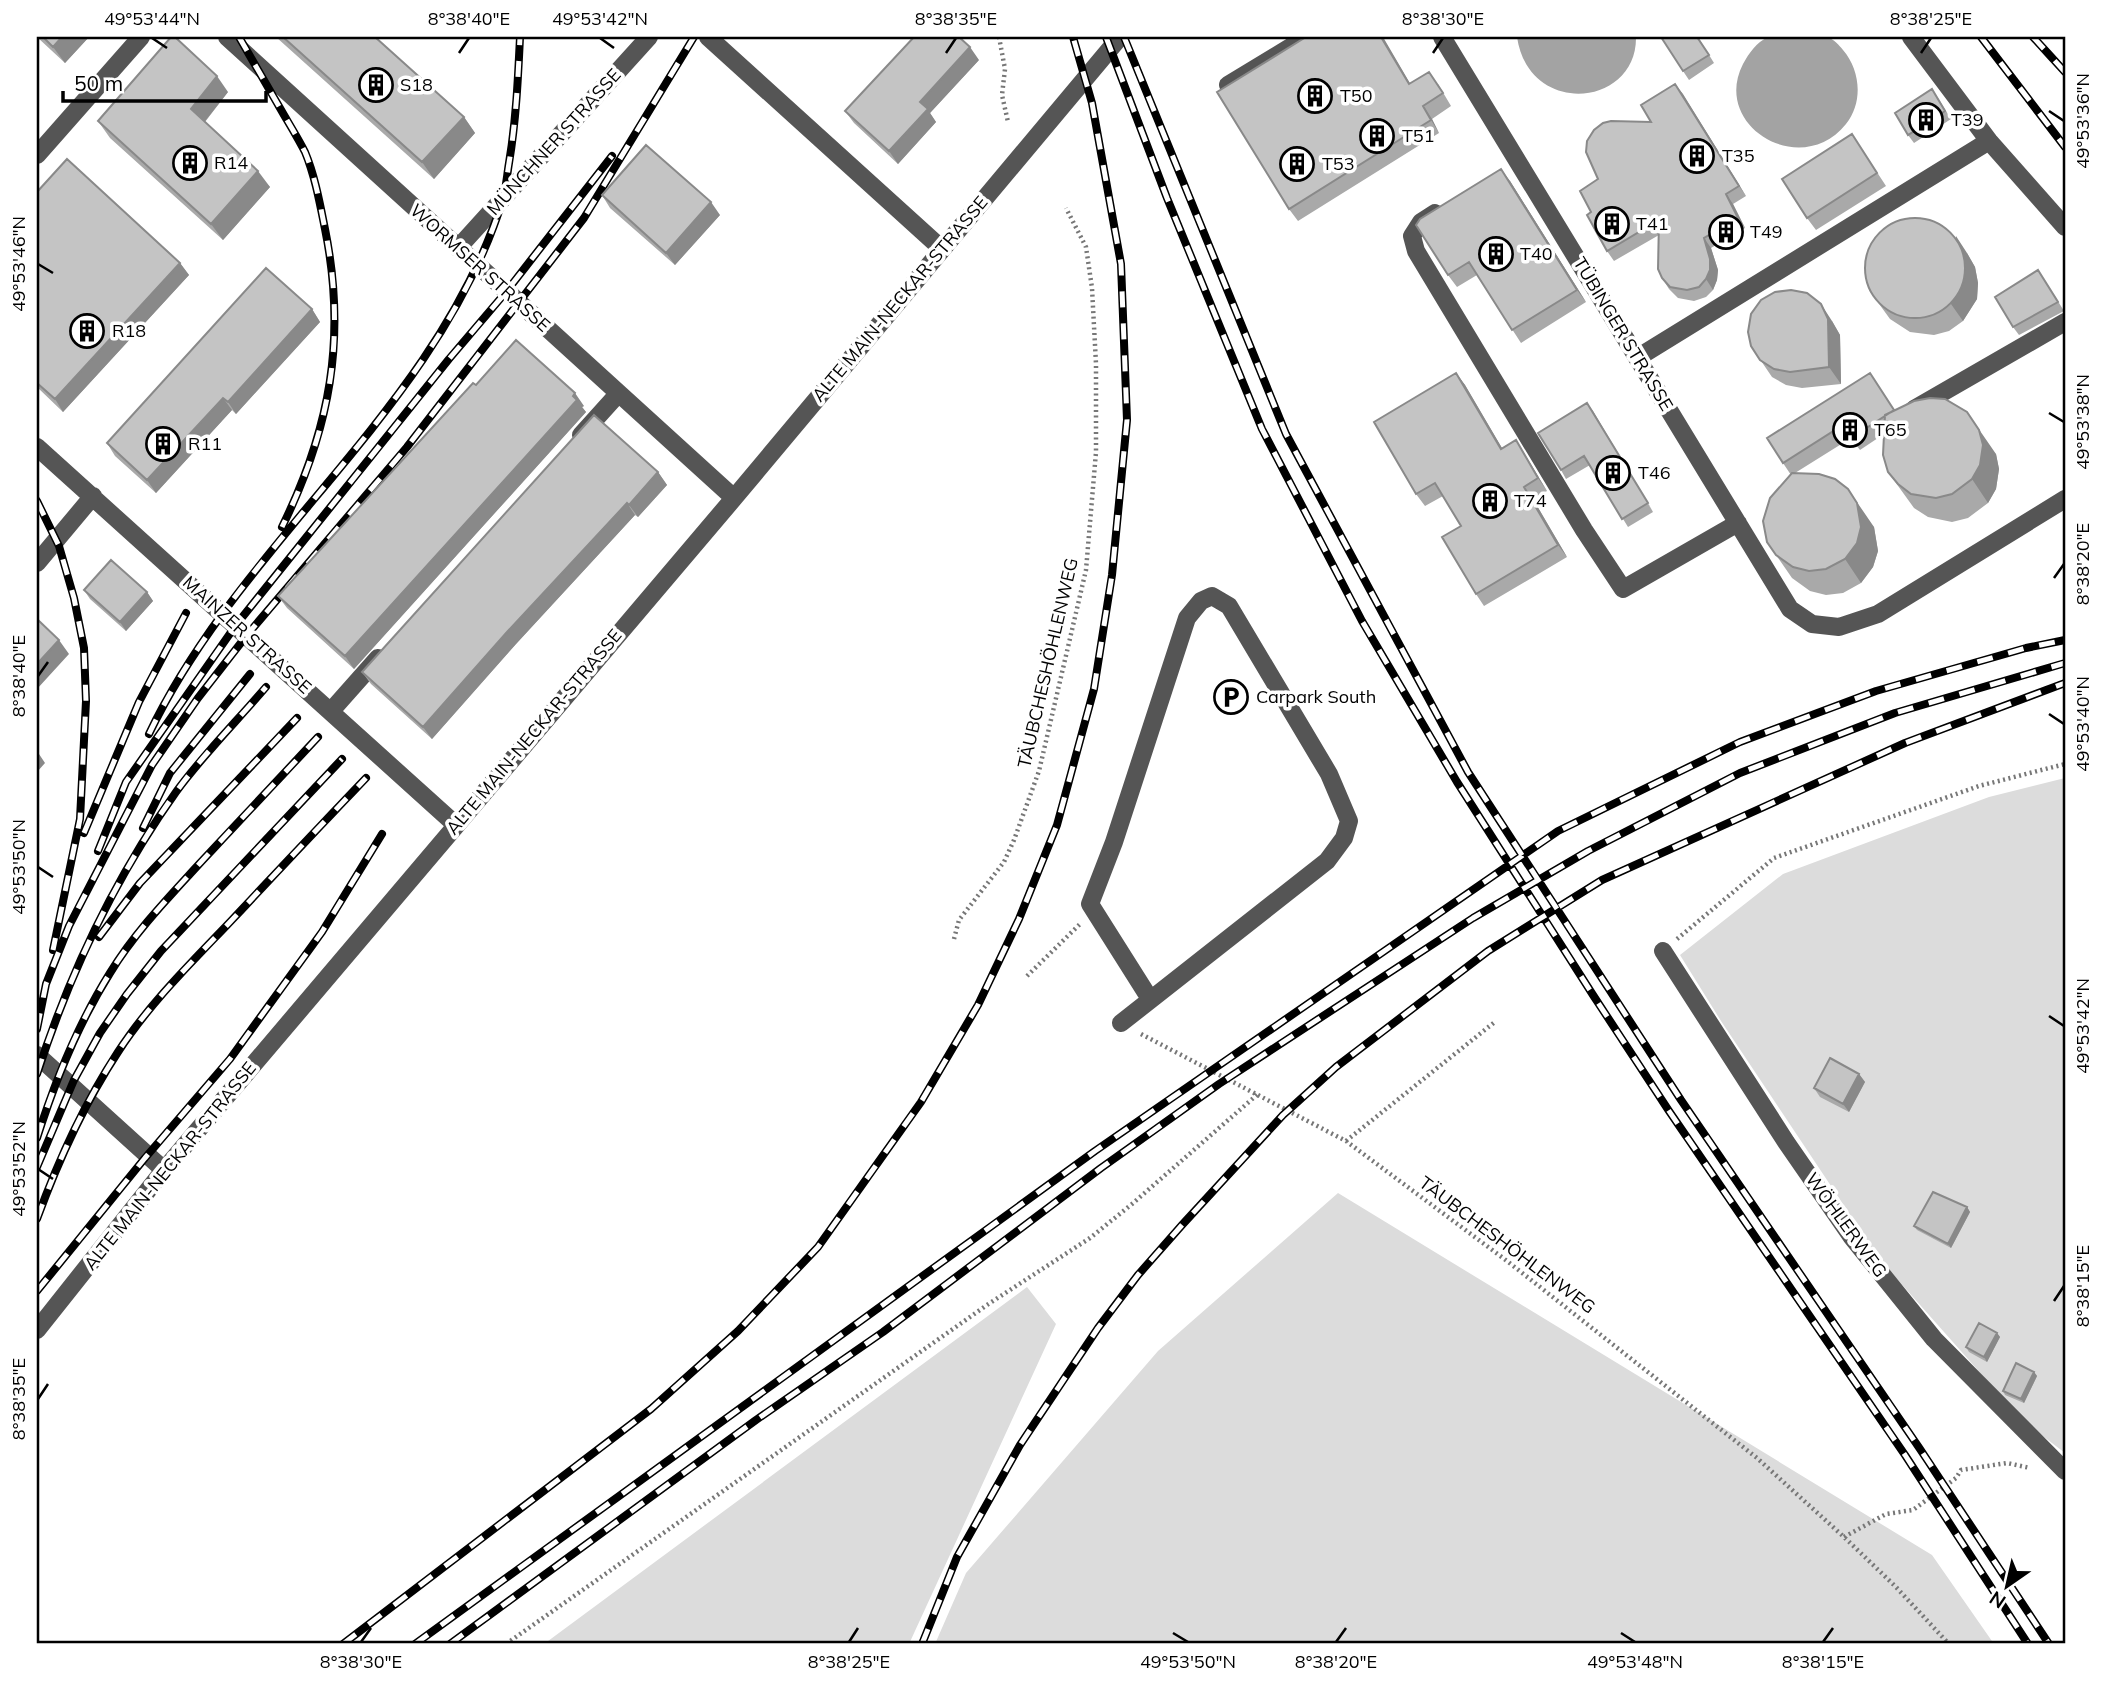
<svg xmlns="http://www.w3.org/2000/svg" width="2102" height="1681" font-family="Mulish,sans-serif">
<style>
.green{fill:#dcdcdc}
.water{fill:#a3a3a3}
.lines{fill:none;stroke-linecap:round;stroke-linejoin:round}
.path{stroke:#777;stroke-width:4.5;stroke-dasharray:2 3.5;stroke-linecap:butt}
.minor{stroke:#555;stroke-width:18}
.rail-casing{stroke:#000;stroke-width:8}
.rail{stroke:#fff;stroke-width:5;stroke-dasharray:16;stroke-linecap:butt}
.wall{fill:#a9a9a9}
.shaded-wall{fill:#898989}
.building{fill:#c4c4c4;stroke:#898989;stroke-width:2}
.ticks{fill:none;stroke:#000;stroke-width:2.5}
.labels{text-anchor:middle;stroke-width:7;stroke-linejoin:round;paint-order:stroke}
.poi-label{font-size:18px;fill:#000;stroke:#fff;text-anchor:start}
.street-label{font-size:18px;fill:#000;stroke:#fff}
.neatline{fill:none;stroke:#000;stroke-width:2.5}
.ticks-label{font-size:18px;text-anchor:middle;fill:#000}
</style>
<rect width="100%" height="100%" fill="#fff"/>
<path class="green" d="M2065,778V1453L2023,1421L1881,1261L1721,1021L1680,955L1783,874L1989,797Z
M1338,1193L1932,1555L1994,1644H935L966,1573L1158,1351Z
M1027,1287L1056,1324L909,1644H544Z"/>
<path class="water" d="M1517,37H1636C1637,107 1529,118 1517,37Z
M1768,37C1783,37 1815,33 1827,37C1834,39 1839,45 1843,50C1861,71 1863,103 1846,124C1801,180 1711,126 1743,64C1749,53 1757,42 1768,37Z"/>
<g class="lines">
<path class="path" d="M999,37L1005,69L1002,95L1008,122
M954,939L959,920L1004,862L1014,840L1039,771L1086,570L1096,452V364L1092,288L1086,247L1066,208
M1677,939L1774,858L1979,786L2065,764
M1027,976L1080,924
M1141,1034L1346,1141L1507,1261L1757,1458L1844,1537L1895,1586L1949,1644
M1346,1141L1496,1021
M1844,1537L1886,1514L1913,1510L1956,1478L1961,1470L2007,1463L2030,1468
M506,1644L987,1305L1090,1238L1132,1204L1258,1094"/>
<path class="minor" d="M227,37L734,498
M708,37L942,249
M1442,37L1790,609L1812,624L1839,627L1878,614L2065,499
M1911,37L1989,141L2065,227
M1228,85L1307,37
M37,155L141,37
M1435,213L1421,222L1412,236L1416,251L1584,530L1623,589L1738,523
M458,248L649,37
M1637,358L1989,141
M1914,409L2065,322
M581,435L618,394
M37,447L456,825
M37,563L93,496
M331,711L378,658
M1663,951L1786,1142L1851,1236L1934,1339L2065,1471
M1121,1023L1327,861L1344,838L1349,821L1329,774L1229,606L1212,596L1201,601L1187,618L1114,842L1090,904L1150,999
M37,1055L164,1170
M37,1330L164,1170L734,498L1120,37"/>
<g class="rail-casing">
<path id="rail" d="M239,37C254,63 269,89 284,115C291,127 299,140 305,152C315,176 320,204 325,229C347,338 330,429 282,527
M1106,37L1167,198L1262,429L1362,621L1457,782L1593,995L1669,1111L1905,1455L2028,1644
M1124,37L1286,434L1468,772L1681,1100L1920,1449L2049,1644
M1981,37L2065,147
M2033,37L2065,72
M37,501L59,546L74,598L84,648L86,701L80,819L53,950
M149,734C242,539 438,409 503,199C506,188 507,175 509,163C516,121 518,79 520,37
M143,828L170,773L250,674
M84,833L139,702L186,613
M98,851L126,782L236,625L449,359L506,292L612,156
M99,937L140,883L297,718
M37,1029L46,984L69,926L152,765L198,698L247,635L407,447L584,218L694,37
M37,1074C69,975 115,878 176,792C202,756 237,721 266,687
M37,1138C55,1081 78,1024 110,973C135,932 169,897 201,862C240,820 279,779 318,737
M37,1167L74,1080L100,1033L127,994L161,951L342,759
M37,1219C58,1161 84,1104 118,1052C149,1004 191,963 230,922C275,874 320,826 366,778
M37,1291L145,1158L230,1059L322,932L382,834
M343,1644L651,1409L738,1331L818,1247L921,1102L978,1005L1019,919L1057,825L1094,689L1112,575L1127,420L1121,264L1092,103L1073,37
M415,1644L1095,1151L1558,831L1740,742L1876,691L2026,648L2065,640
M450,1644L756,1420L883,1332L1101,1168L1219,1084L1473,918L1588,851L1740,773L1895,713L2065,663
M922,1644L957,1557L1020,1445L1098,1328L1138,1275L1182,1225L1283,1115L1336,1067L1488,951L1602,880L1905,743L2065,683"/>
</g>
<use href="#rail" class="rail"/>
</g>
<path class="wall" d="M37,37H89L65,63Z
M276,37H375L464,117L475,133L434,179Z
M1698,37L1714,63L1689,80L1683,71Z
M979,60L930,113L936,122L898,164L854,123L845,111Z
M1410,84H1438L1451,106L1432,119L1439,133L1298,221L1289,209Z
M1675,84L1746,196L1733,204L1745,228L1711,248L1718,270L1717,280L1713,290L1706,297L1694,301L1678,298L1669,289L1662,278L1659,235L1614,261L1607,251L1591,212L1598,179L1651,122Z
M228,92L205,122L270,187L223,240L110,138L98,121Z
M1938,98L1951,119L1914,143L1908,135Z
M1852,134L1886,186L1816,230L1807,218Z
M1510,181L1586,302L1521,343L1477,275L1457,287L1448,275Z
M37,192L180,263L189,275L63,412L37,387Z
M602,195L720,215L675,265L610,208Z
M1967,253L1975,267L1978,283L1977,299L1963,321L1949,331L1934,335L1910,332L1890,319L1869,290Z
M2044,279L2064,311L2019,335L2013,327Z
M312,309L320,322L236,414L232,410L156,493L115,456L107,443Z
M1832,321L1840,335L1841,384L1802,388L1786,385L1772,377L1751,346Z
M1456,373L1465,385L1502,448L1516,440L1547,491L1533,499L1567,557L1484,606L1476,594L1461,526L1443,496L1425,506L1416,494Z
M1870,373L1895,411L1996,454L1999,469L1996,489L1988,503L1968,518L1952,522L1928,517L1914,508L1888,472L1884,434L1860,450L1851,438L1795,473L1874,527L1878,551L1873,567L1861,583L1843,593L1826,595L1810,591L1792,578L1767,542L1791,475L1783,463Z
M476,385L584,406L582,407L586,412L354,669L287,608L278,596Z
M1587,403L1653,512L1628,527L1590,465L1566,479L1561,470Z
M658,472L667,485L638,517L635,515L516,644L432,739L371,684L362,672Z
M84,590L147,592L153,601L126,631L90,599Z
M1859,1074L1865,1082L1849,1112L1820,1097L1814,1088Z
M1967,1207L1970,1212L1951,1248L1917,1230L1914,1226Z
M1997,1333L2000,1337L1987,1362L1969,1352L1966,1347Z
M2034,1372L2037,1376L2024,1403L2005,1395L2003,1391Z"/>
<path class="shaded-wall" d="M62,37H89L65,63L53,47Z
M1381,37H1383L1418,97L1409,84Z
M970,47L979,60L930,113L936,122L898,164L889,151L920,102Z
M217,76L228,92L202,125L191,109Z
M1675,84L1683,94L1746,196L1739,186Z
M1423,106L1432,119L1439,133L1431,120Z
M464,117L475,133L434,179L422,162Z
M1501,169L1510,181L1586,302L1577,290Z
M258,171L270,187L223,240L211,224Z
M1726,194L1733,204L1745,228L1738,218Z
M711,202L720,215L675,265L666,253Z
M1956,236L1967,253L1975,267L1978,283L1977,299L1963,321L1951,304Z
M1704,238L1711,248L1718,270L1717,280L1713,290L1706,279Z
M180,263L189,275L63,412L55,399Z
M1821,304L1832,321L1840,335L1841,384L1829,367Z
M312,309L320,322L236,414L228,402Z
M1456,373L1465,385L1510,462L1501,449Z
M575,393L584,406L582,407L586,412L354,669L345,656Z
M223,398L232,410L156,493L147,480Z
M1587,403L1593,411L1653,512L1648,503Z
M1967,412L1996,454L1999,469L1996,489L1988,503L1972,479Z
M1516,440L1524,453L1547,491L1538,478Z
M658,472L667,485L638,517L629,505Z
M1524,487L1533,499L1567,557L1558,545Z
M1848,489L1874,527L1878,551L1873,567L1861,583L1845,559Z
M627,503L635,515L516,644L432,739L423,727L507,632Z
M147,592L153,601L126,631L120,622Z
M59,640L69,654L37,689V664Z
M37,751L45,763L37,772Z
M1859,1074L1865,1082L1849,1112L1843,1104Z
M1967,1207L1970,1212L1951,1248L1948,1244Z
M1997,1333L2000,1337L1987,1362L1984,1357Z
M2034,1372L2037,1376L2024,1403L2021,1399Z"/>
<path class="building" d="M43,37H62L53,47Z
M171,37H175L217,76L191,109L258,171L211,224L98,121Z
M283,37H375L464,117L422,162Z
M914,37H959L970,47L920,102L928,109L889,151L845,111Z
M1306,37H1381L1409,84L1429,72L1443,93L1423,106L1431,120L1289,209L1217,92Z
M1661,37H1697L1709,55L1683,71Z
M1675,84L1739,186L1726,194L1738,218L1704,238L1710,259V270L1706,279L1699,287L1687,290L1670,287L1662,278L1658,269L1659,220L1607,251L1587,215L1591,212L1580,191L1598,179L1586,152L1587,141L1594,130L1603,123L1611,121L1651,122L1641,105Z
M1932,89L1945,111L1908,135L1895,113Z
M1852,134L1877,173L1807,218L1782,179Z
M646,145L711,202L666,253L602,195Z
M67,159L180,263L55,399L37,383V192Z
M1501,169L1577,290L1512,330L1469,262L1448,275L1416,225L1420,219Z
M1865 268a50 50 0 1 1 100 0a50 50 0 1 1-100 0Z
M266,268L312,309L228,402L223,398L147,480L107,443Z
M2038,270L2058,302L2013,327L1995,297Z
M1791,290L1807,293L1821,304L1828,319L1829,367L1790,372L1774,369L1760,360L1751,346L1748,332L1751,314L1761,300L1775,292Z
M516,340L575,393L573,396L577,400L345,656L278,596L473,383L476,385Z
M1456,373L1501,449L1516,440L1538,478L1524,487L1558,545L1476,594L1442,537L1461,526L1435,483L1416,494L1374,422Z
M1870,373L1894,410L1851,438L1843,425L1783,463L1767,438Z
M1930,398L1945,399L1967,412L1979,430L1983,445L1980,465L1972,479L1952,494L1936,498L1911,494L1898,484L1888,472L1883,455L1885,415L1914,401Z
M1587,403L1648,503L1622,519L1584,456L1561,470L1538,433Z
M594,415L658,472L629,505L627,503L507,632L423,727L362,672Z
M1792,473L1819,474L1835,479L1848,489L1857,503L1861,527L1857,543L1845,559L1826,569L1809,571L1793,567L1776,555L1767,542L1763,521L1770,498Z
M111,560L147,592L120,622L84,590Z
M37,619L59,640L37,664Z
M1830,1058L1859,1074L1843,1104L1814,1088Z
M1933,1192L1967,1207L1948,1244L1914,1226Z
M1979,1323L1997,1333L1984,1357L1966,1347Z
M2016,1363L2034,1372L2021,1399L2003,1391Z"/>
<path class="ticks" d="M152,38L167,48M600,38L614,48M459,53L469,38M946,53L956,38M1433,53L1443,38M1921,53L1931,38M2049,111L2064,121M38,264L53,273M2049,413L2064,422M2054,578L2064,564M38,676L48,662M2049,714L2064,724M38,867L53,877M2049,1016L2064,1026M38,1169L53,1179M2054,1301L2064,1286M38,1399L48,1384M1173,1633L1188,1642M1621,1633L1635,1642M361,1642L371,1628M849,1642L858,1628M1336,1642L1346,1628M1823,1642L1833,1628"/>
<defs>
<g id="building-ring" transform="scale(1.75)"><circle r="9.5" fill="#fff" stroke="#000" stroke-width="1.5"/><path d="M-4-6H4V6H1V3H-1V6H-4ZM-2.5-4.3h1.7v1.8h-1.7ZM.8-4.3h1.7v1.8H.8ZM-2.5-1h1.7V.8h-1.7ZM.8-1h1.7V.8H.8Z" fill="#000"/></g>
<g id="parking-ring" transform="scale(1.75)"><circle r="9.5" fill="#fff" stroke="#000" stroke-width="1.5"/><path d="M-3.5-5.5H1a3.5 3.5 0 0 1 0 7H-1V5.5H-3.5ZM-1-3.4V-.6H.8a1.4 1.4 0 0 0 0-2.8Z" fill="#000"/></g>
</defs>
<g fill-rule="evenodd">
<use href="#building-ring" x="376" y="85"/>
<use href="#building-ring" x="1315" y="96"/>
<use href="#building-ring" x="1926" y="120"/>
<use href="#building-ring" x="1377" y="136"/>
<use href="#building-ring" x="1697" y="156"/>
<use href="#building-ring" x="190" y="163"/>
<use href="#building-ring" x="1297" y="164"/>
<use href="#building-ring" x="1612" y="224"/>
<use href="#building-ring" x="1726" y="232"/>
<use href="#building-ring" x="1496" y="254"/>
<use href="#building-ring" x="87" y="331"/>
<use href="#building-ring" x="1850" y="430"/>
<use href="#building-ring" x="163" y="444"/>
<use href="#building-ring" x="1613" y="473"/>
<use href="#building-ring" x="1490" y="501"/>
<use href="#parking-ring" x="1231" y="697"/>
</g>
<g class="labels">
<g class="poi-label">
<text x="400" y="91">S18</text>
<text x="1340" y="102">T50</text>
<text x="1951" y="126">T39</text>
<text x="1402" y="142">T51</text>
<text x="1722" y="162">T35</text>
<text x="214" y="169">R14</text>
<text x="1322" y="170">T53</text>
<text x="1636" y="230">T41</text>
<text x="1750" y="238">T49</text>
<text x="1520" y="260">T40</text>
<text x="112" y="337">R18</text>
<text x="1874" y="436">T65</text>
<text x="188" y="450">R11</text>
<text x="1638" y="479">T46</text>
<text x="1514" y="507">T74</text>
<text x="1256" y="703">Carpark South</text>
</g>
<g class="street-label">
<text transform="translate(554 142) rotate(-48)" y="6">MÜNCHNER STRASSE</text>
<text transform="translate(480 268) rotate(42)" y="6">WORMSER STRASSE</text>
<text transform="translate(900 299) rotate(-50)" y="6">ALTE MAIN-NECKAR-STRASSE</text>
<text transform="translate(1623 334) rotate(59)" y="6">TÜBINGER STRASSE</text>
<text transform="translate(247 635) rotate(42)" y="6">MAINZER STRASSE</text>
<text transform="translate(1048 663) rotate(-77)" y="6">TÄUBCHESHÖHLENWEG</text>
<text transform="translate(534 732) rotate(-50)" y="6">ALTE MAIN-NECKAR-STRASSE</text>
<text transform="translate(170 1166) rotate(-51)" y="6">ALTE MAIN-NECKAR-STRASSE</text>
<text transform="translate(1846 1225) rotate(54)" y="6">WÖHLERWEG</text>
<text transform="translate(1507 1245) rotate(37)" y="6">TÄUBCHESHÖHLENWEG</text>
</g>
</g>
<rect width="2102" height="1681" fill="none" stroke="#ffffff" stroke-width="77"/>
<g transform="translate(2007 1586) rotate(214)" stroke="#ffffff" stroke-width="5" paint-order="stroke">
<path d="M0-5L12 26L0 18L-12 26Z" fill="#000000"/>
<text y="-10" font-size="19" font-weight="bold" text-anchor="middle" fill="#000000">N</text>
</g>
<path d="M63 91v10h203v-10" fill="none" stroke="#000000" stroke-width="3.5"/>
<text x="74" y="91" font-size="21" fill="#000000" stroke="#ffffff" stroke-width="5" paint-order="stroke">50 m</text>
<rect x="38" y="38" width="2026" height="1604" class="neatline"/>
<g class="ticks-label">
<text x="152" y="25">49°53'44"N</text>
<text x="469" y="25">8°38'40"E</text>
<text x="600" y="25">49°53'42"N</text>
<text x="956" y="25">8°38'35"E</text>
<text x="1443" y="25">8°38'30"E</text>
<text x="1931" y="25">8°38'25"E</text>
<text transform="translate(2083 121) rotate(-90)" y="6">49°53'36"N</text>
<text transform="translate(19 264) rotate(-90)" y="6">49°53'46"N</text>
<text transform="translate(2083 422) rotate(-90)" y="6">49°53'38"N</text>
<text transform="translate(2083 564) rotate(-90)" y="6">8°38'20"E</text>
<text transform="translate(19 676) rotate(-90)" y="6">8°38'40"E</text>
<text transform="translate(2083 724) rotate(-90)" y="6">49°53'40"N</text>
<text transform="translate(19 867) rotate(-90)" y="6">49°53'50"N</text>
<text transform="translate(2083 1026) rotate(-90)" y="6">49°53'42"N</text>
<text transform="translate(19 1169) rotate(-90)" y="6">49°53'52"N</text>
<text transform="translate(2083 1286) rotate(-90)" y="6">8°38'15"E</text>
<text transform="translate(19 1399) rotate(-90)" y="6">8°38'35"E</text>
<text x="361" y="1668">8°38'30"E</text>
<text x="849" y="1668">8°38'25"E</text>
<text x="1188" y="1668">49°53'50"N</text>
<text x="1336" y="1668">8°38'20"E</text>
<text x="1635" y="1668">49°53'48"N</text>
<text x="1823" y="1668">8°38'15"E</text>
</g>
</svg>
